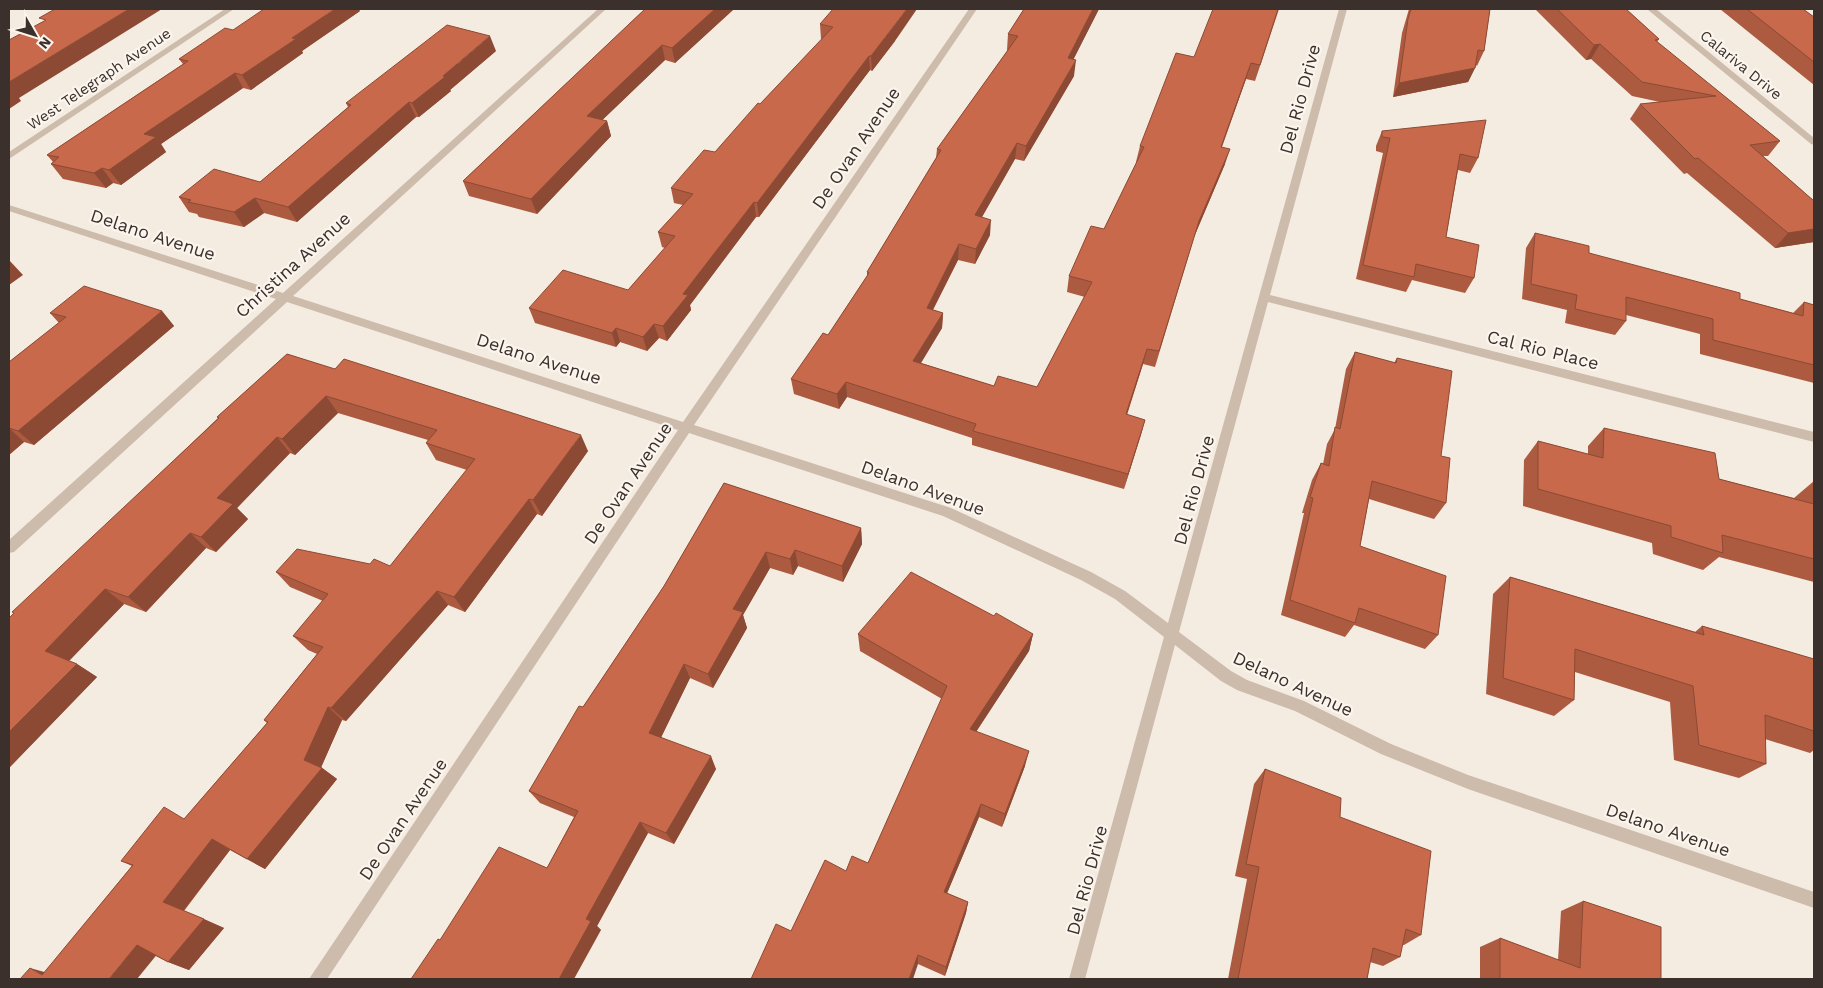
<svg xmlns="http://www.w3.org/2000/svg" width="1823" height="988" font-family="'Work Sans',sans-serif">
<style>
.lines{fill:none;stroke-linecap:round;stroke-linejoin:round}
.street{fill:#cdbbac;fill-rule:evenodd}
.wall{fill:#ac5a40}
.shaded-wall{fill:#8c4a34}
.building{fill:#c8694b;stroke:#8c4a34}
.labels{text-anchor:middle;stroke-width:4.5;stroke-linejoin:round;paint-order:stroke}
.far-street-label{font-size:15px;fill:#3b302b;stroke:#fbf5ee}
.street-label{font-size:18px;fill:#3b302b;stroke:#fbf5ee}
</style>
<rect width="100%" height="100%" fill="#f4ebe1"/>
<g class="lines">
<path class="street" d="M225,9H234L9,159V152Z
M598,9H606L293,296L683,422L969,9H977L694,425L951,508L1091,572L1125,591L1168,623L1339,9H1347L1270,295L1814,432V442L1268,302L1179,632L1231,671L1247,680L1304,701L1391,744L1468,775L1814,892V908L1468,789L1381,754L1295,711L1237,690L1221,681L1175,645L1085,979H1069L1164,637L1115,599L1081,580L943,516L689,433L327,979H309L678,430L287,302L14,552L9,553V540L276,299L9,211V205L283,293Z
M1647,9H1656L1814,138V145L1811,144Z"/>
</g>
<path class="wall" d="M645,9H734L675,63L665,60L602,120L607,121L611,136L537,214L469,196L463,181Z
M1024,9H1099L1073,60L1074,76L1024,161L1015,159L982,217L990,235L975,264L958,260L933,310L943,313L942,328L921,363L994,386L1037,387L1085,297L1067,292L1069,276L1104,229L1137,162H1136L1140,146L1194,57L1279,9L1255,81L1246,79L1222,147L1225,164L1194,237L1155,367L1143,364L1127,415L1145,420L1124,489L972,445V438L847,397L839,409L794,394L791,379L828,335L867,276V272L936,158L937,149L1008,50H1007L1008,34Z
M1409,9H1490L1484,51L1477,66L1476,65L1475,68L1468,82L1393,97L1402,33Z
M1535,9H1626L1659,39L1657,42L1780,141L1768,156H1763L1814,201V242L1775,248L1687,173L1684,174L1630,119L1640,104L1660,102L1632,96L1591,59L1586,60Z
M1720,9H1803L1814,17V85Z
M360,11L302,51L303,53L251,90L243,88L161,144L166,152L121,185L113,183L106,188L63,179L51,164L53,162L47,155L183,64L179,59L233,30Z
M820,24L895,41L872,71L870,70L759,217H756L690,305L691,310L667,341L659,338L647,351L620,342L616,347L535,323L529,308L628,290L665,248L662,247L658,232L683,205L674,203L671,188L715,152L760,104L822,39H821Z
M496,51L450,90L451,91L419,117H416L297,222L264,213L244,227L199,217L197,214L189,212L179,197L260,182L348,107L346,103Z
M1382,131L1478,158L1470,173L1458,170L1446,237L1474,278L1465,293L1412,280L1406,292L1356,279L1383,153L1376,151V146Z
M1535,233L1589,253L1740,299L1793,313L1804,302L1814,305V383L1700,354V334L1626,315V321L1615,335L1565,323L1567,310L1522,299L1526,248Z
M162,311L174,326L34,445L24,442L9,455V362L59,323L50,313Z
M1355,352L1394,363L1397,358L1441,456L1446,503L1434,519L1369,499L1360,546L1438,635L1425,649L1354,625L1345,637L1281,615L1304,513H1302L1312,480L1321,463L1323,464L1327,444L1335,429L1346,369Z
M287,354L588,451L542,516L537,514L465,612L448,605L346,721L342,720L321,767L337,779L265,869L230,850L184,911L224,928L189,970L168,962L156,956L45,972L132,866L121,861L184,819L267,723L264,720L317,654L308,650L293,636L323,601L290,587L276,572L370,564L390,566L467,470L436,460L426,443L428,440L338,413L295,455L290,453L237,508L248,519L216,552L206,548L146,612L124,604L69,661L77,664L97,677L9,768V618L218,418L217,417Z
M1604,428L1719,479L1794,498L1814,481V582L1719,557L1703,570L1653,554L1652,543L1523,506L1524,460L1538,441L1588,454V446Z
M724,483L861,528L862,544L843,582L798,566L793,575L770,568L743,615L747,628L713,688L690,678L661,737L716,769L674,844L648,833L597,926L601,930L440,940L547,868L574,817L540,803L529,791L583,707L664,586Z
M1510,577L1695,632L1702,626L1814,659V750L1810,753L1765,739L1766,764L1739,778L1674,760L1670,702L1575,672L1574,700L1554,716L1486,694L1493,594Z
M994,616L1033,634L1029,651L976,732L1025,766L1002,827L979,817L947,893L968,902L966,913L945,976L918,964L791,931L846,871L868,863L942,699L860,651L858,634Z
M1265,769L1340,817L1421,935L1404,945H1402L1400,957L1383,966L1370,962L1367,979H1228L1247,879L1235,876L1254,784Z
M1583,901L1661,979H1480V947L1500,938L1558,960L1561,911Z"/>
<path class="shaded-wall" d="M129,9H162L19,98L21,101L9,109V82Z
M335,9H359L360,11L302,51L303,53L251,90L242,75L292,38Z
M715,9H734L675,63L672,48Z
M907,9H917L895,41L872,71L871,56Z
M1093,9H1099L1066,74L1068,58Z
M490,36L496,51L450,90L451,91L419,117L412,103Z
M1600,44L1591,59L1586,60L1594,45Z
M662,45L665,60L591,131L587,116Z
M869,56L870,70L759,217L757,203Z
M1076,60L1074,76L1024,161L1026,146Z
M1251,63L1246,79L1216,162L1221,147Z
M1475,68L1468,82L1393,97L1399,83Z
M235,73L243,88L161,144L166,152L121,185L109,170L144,134Z
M409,102L416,117L297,222L288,207Z
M607,121L611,136L537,214L531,199Z
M1017,143L1015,159L974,231L975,215Z
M1230,149L1225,164L1194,237L1155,367L1199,221Z
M102,168L113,183L106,188L94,173Z
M255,198L264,213L244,227L234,212Z
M754,202L756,217L690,305L691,310L667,341L663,326L683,294Z
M991,220L990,235L975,264L976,249Z
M1814,229V242L1775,248L1788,233Z
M959,244L958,260L926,323L927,308Z
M9,260L23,275L9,285Z
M162,311L174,326L34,445L18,431Z
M943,313L942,328L913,376V361Z
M654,324L659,338L647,351L643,337Z
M616,328L620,342L616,347L612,333Z
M1147,349L1143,364L1122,429L1126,414Z
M846,382L847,397L839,409L837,394Z
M326,396L338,413L295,455L282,439Z
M1145,420L1141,435L1124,489L1128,474Z
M9,428L24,442L9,455Z
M581,435L588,451L542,516L533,500Z
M277,437L290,453L237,508L248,519L216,552L201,537L217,498Z
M529,499L537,514L465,612L454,597Z
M861,528L862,544L843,582L842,566Z
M190,533L206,548L146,612L128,597Z
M795,550L798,566L793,575L790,559Z
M766,552L770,568L743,615L747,628L713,688L708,674L733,609Z
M105,589L124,604L65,665L45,651Z
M437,591L448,605L346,721L331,708Z
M1033,634L1029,651L968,744L970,729Z
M77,664L97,677L9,768V732Z
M684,664L690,678L657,746L649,733Z
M328,707L342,720L320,770L322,768L337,779L265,869L247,859L304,760Z
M1029,751L1025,766L1002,827L1005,814Z
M711,756L716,769L674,844L666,833Z
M981,804L979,817L943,903L944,892Z
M640,822L648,833L597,926L601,930L574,979H559L586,919Z
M212,839L230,850L183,911L163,902Z
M968,902L966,913L945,976L946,967Z
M204,919L224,928L189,970L168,962Z
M137,945L159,952L137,979H109Z
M918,955V964L913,979H909Z
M30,968L55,975H42Z"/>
<path class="building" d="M55,9H129L9,82V40L46,20L39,18Z
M264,9H335L292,38L296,39L242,75L235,73L144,134L156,137L109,170L102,168L94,173L51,164L59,157L47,155L188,61L179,59L225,28L233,30Z
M645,9H715L672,48L662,45L587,116L607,121L531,199L463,181Z
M833,9H907L871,56H869L757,203L754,202L683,294L688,295L663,326L654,324L643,337L616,328L612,333L529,308L563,270L628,290L675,236L658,232L693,194L671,188L704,150L715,152L758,103L760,104L833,27L820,24Z
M1024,9H1093L1068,58L1076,60L1026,146L1017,143L975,215L991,220L976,249L959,244L927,308L943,313L913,361L994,386L998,376L1037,387L1092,282L1069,276L1091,226L1104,229L1144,147L1140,146L1176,53L1194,57L1213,9H1278L1260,65L1251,63L1221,147L1230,149L1199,221L1159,351L1147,349L1126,414L1145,420L1128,474L973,431L976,424L846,382L837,394L791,379L823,333L828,335L869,273L867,272L941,150L937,149L1018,36L1008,34Z
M1411,9H1490L1484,51L1478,50L1475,68L1399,83L1408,19Z
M1557,9H1626L1659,39L1655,40L1780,141L1750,145L1814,201V229L1788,233L1698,158L1695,159L1640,104L1716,96L1642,82L1600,44L1594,45Z
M1747,9H1803L1814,17V62Z
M447,25L490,36L443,76L445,77L412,103L409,102L288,207L255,198L234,212L188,202L191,200L179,197L214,169L260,182L351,105L346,103Z
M1486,120L1478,158L1460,154L1446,237L1479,245L1474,278L1416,264L1414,277L1363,265L1390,138L1382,137V131Z
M1535,233L1589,246V253L1740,293V299L1803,316L1804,302L1814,305V365L1713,340V319L1626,297V321L1575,309L1577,295L1531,284Z
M84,286L162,311L18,431L9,428V362L66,317L50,313Z
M1355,352L1396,363L1397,358L1452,371L1441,456L1450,458L1446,503L1372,481L1360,546L1446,576L1438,635L1359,608L1355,623L1290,600L1313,498L1310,497L1321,463L1329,466L1335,427L1340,429Z
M287,354L335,369L344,359L581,435L533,500L529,499L454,597L437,591L331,708L328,707L304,760L322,768L247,859L212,839L163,902L204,919L168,962L137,945L109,979H20L30,968L42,975L133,865L121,861L164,807L184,819L268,722L264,720L323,647L293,636L328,594L276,572L297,549L370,564L374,559L390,566L475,459L426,443L437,430L326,396L282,439L277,437L217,498L233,504L201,537L190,533L128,597L105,589L45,651L77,664L9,732V618L14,613L12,612L219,418L217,417Z
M1604,428L1715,453L1719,479L1814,504V559L1722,535L1723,553L1671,537V526L1538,489V441L1603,458Z
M724,483L861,528L842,566L795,550L790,559L766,552L733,609L743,612L708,674L684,664L649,733L711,756L666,833L640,822L586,919L591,921L559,979H411L438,939L440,940L499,847L547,868L578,811L529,791L579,706L583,707L664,586Z
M911,572L994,616L996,613L1033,634L970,729L1029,751L1005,814L981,804L944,892L968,902L946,967L918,955L909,979H751L776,924L791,931L825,860L846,871L852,856L868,863L947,686L858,634Z
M1510,577L1704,635L1702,626L1814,659V731L1765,715L1766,764L1699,745L1693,686L1575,649L1574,700L1503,678Z
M1265,769L1341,798L1340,817L1431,851L1421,935L1406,929L1400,957L1373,948L1367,979H1238L1259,867L1246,864Z
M1583,901L1661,927V979H1500V938L1580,968Z"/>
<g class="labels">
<g class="far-street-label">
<text transform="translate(1741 65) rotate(39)" y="5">Calariva Drive</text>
<text transform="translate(99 79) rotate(-34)" y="5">West Telegraph Avenue</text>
</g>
<g class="street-label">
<text transform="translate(1300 99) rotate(-75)" y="6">Del Rio Drive</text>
<text transform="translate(856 148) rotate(-56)" y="6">De Ovan Avenue</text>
<text transform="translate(153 235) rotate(18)" y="6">Delano Avenue</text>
<text transform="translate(293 265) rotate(-42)" y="6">Christina Avenue</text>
<text transform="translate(1543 350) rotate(14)" y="6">Cal Rio Place</text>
<text transform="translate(539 359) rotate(18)" y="6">Delano Avenue</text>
<text transform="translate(628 483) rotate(-56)" y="6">De Ovan Avenue</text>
<text transform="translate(923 488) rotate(20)" y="6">Delano Avenue</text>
<text transform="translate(1194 490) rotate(-75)" y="6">Del Rio Drive</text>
<text transform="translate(1293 684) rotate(25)" y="6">Delano Avenue</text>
<text transform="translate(403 819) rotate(-56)" y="6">De Ovan Avenue</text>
<text transform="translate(1668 830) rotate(19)" y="6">Delano Avenue</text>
<text transform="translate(1087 880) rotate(-75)" y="6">Del Rio Drive</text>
</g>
</g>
<rect width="1823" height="988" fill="none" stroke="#3b302b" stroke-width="20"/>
<g transform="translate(35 35) rotate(129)" stroke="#fbf5ee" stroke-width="4" paint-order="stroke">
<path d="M0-4L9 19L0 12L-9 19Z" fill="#3b302b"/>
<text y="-8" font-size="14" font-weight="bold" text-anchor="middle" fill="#3b302b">N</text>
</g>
</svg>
